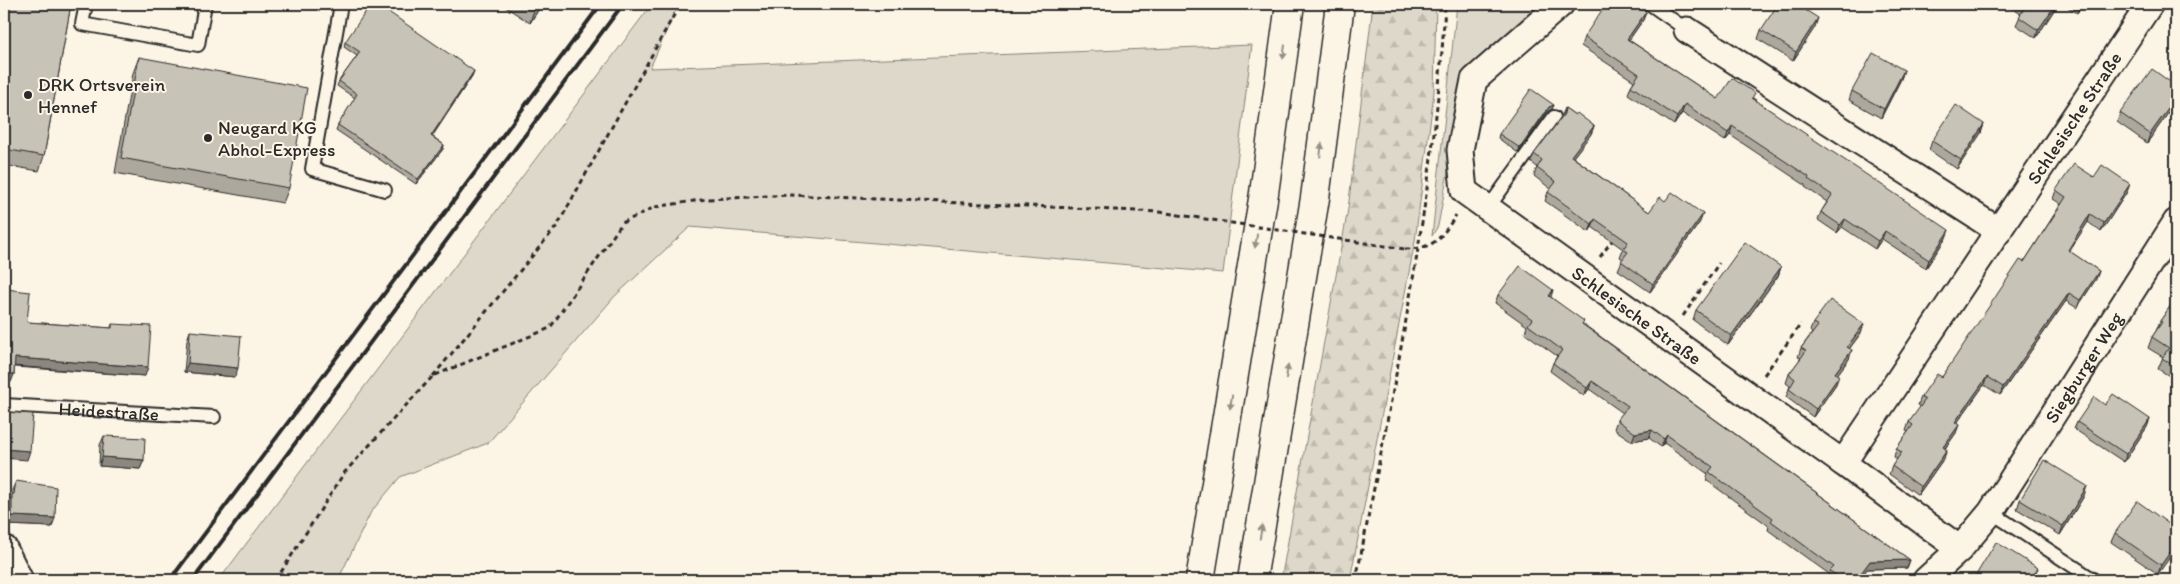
<svg xmlns="http://www.w3.org/2000/svg" width="2180" height="584" font-family="Itim,sans-serif">
<style>
.green{fill:#ded8ca;stroke:#84827a}
.forest{fill:url(#forest-firs);stroke:#84827a}
.lines{fill:none;stroke-linecap:round;stroke-linejoin:round}
.service-casing{stroke:#2b2b2b;stroke-width:16}
.minor-casing{stroke:#2b2b2b;stroke-width:29}
.motorway-casing{stroke:#2b2b2b;stroke-width:31}
.path{stroke:#2b2b2b;stroke-width:3;stroke-dasharray:5 4;stroke-linecap:butt}
.service{stroke:#fcf5e5;stroke-width:12}
.minor{stroke:#fcf5e5;stroke-width:25}
.motorway{stroke:#fcf5e5;stroke-width:28}
.rail{stroke:#2b2b2b;stroke-width:4}
.path-bridge{stroke:#2b2b2b;stroke-width:3;stroke-dasharray:5 4;stroke-linecap:butt}
.wall{fill:#aca89d;stroke:#2b2b2b}
.shaded-wall{fill:#8c8880;stroke:#2b2b2b}
.building{fill:#c8c3b7;stroke:#2b2b2b}
.oneway{fill:#949088}
.poi-dot{fill:#2b2b2b;stroke:#fcf5e5;stroke-width:2}
.labels{text-anchor:middle;stroke-width:4;stroke-linejoin:round;paint-order:stroke}
.poi-label{font-size:19px;fill:#2b2b2b;stroke:#fcf5e5;text-anchor:start}
.street-label{font-size:19px;fill:#2b2b2b;stroke:#fcf5e5}
</style>
<defs>
<pattern id="forest-firs" width="22" height="20" patternUnits="userSpaceOnUse" patternTransform="scale(1.25)"><rect width="22" height="20" fill="#ded8ca"/><path d="M5 1l3.5 6h-7zM16 11l3.5 6h-7z" fill="#bfbaae"/></pattern>
</defs>
<rect width="100%" height="100%" fill="#fcf5e5"/>
<filter id="ink" filterUnits="userSpaceOnUse"><feTurbulence type="fractalNoise" baseFrequency=".02" numOctaves="2"/><feDisplacementMap in="SourceGraphic" scale="10" xChannelSelector="R" yChannelSelector="G"/><feConvolveMatrix kernelMatrix="1 2 1 2 8 2 1 2 1" color-interpolation-filters="sRGB"/></filter>
<g filter="url(#ink)">
<path class="green" d="M652,4H681L674,14L650,68L1252,45L1223,273L690,227L615,296L488,443L400,477L371,512L338,580H219Z
M1457,4H1546L1467,69L1438,226L1432,236Z"/>
<path class="forest" d="M1373,4H1436L1434,92L1415,241L1350,580H1281L1348,209Z"/>
<g class="lines">
<g class="service-casing">
<g id="service">
<path d="M86,4L82,24L198,45L205,4"/>
<path d="M341,4L312,169L385,190"/>
<path d="M1650,4L1687,30"/>
<path d="M1488,208L1554,117"/>
<path id="s1" d="M4,405L214,417"/>
<path d="M1991,512L2094,580"/>
</g>
</g>
<g class="minor-casing">
<g id="minor">
<path id="s2" d="M1561,4L1474,80L1460,150L1464,191L1843,463L2150,4"/>
<path d="M1687,30L1999,231"/>
<path d="M1843,463L1960,549"/>
<path d="M4,548L20,580"/>
<path id="s3" d="M1926,580L1960,549L1991,512L2176,222"/>
</g>
</g>
<g class="motorway-casing">
<path id="motorway" d="M1200,580L1264,193L1290,4
M1252,580L1315,198L1340,4"/>
</g>
<path class="path" d="M1405,249C1435,249 1441,238 1456,215
M1600,257L1614,238
M1683,316L1719,263
M1764,375L1801,324
M433,376L557,226L674,15L682,4
M276,580L344,473L433,376L550,328L622,223L655,207L707,199L791,195L1159,212
M1356,580C1393,389 1435,198 1445,4"/>
<use href="#service" class="service"/>
<use href="#minor" class="minor"/>
<use href="#motorway" class="motorway"/>
<path class="rail" d="M170,580L601,4
M193,580L623,4"/>
<path class="path-bridge" d="M1159,212L1405,249"/>
</g>
<path class="wall" d="M7,4H71L44,156L39,171L4,165V24Z
M501,4H542L530,23Z
M2005,4H2058L2036,38L2016,25L2021,14Z
M2063,4H2083L2077,13Z
M1646,12L1643,20L1629,40L1718,99L1753,98L1946,238L1926,268L1882,239L1875,249L1842,227L1837,233L1818,220L1821,212L1827,202L1805,187V185L1730,135L1725,141L1682,113L1674,125L1628,94L1631,86L1634,81L1581,46L1584,37Z
M1815,27L1793,61L1758,39L1761,30Z
M345,42L474,71L472,76L432,136L444,145L443,149L416,184L336,130L338,125L355,98L337,86L339,81L357,56L344,47Z
M139,57L289,188L283,203L115,173L133,73Z
M1904,70L1901,79L1881,118L1849,100L1852,91Z
M2176,86V102L2147,143L2117,122L2120,113Z
M1554,105L1552,109L1547,112L1518,153L1498,138L1499,134Z
M1565,108L1575,115L1594,126L1591,134L1573,157L1649,212L1700,222L1650,292L1618,270L1623,259L1620,257L1623,249L1592,227L1589,232L1545,201L1548,192L1551,189L1534,176L1537,167L1531,162L1534,154L1562,115Z
M1984,124L1981,133L1957,169L1929,150L1932,141Z
M2094,177L2127,192L2101,232L2088,222L2069,251L2099,271L2096,279L2077,308L2066,301L2000,395L1984,385L1957,423L1956,433L1945,449L1944,458L1918,495L1889,474L1892,466L1897,459L1894,457L1896,449L1908,432L1906,431L1909,422L1921,407L1918,405L1921,397L1942,377L2024,262L2061,204L2053,199L2056,190Z
M1781,267L1778,276L1728,345L1693,320L1696,310Z
M6,289L27,322L111,328L112,324L145,376L14,367V374L11,382H4V296Z
M1553,290L1551,297L1583,324L1910,560L1907,568L1867,569L1859,580H1827L1829,574L1768,530L1769,526L1706,480L1708,474L1664,443L1661,447L1649,438L1632,441L1614,429L1617,420L1623,413L1589,389L1584,396L1550,371L1553,363L1557,356L1525,333L1527,326L1495,303L1498,295Z
M2176,298V380L2158,369L2163,357L2148,348L2152,337L2156,331L2160,321Z
M1813,323L1861,333L1849,349V359L1837,374L1836,384L1813,417L1786,397L1790,386L1786,383L1789,374L1801,358L1798,357L1801,348L1812,333L1810,331Z
M190,331L235,377L184,372L187,340Z
M2105,405L2150,419L2147,427L2124,462L2074,429L2077,422Z
M104,436L144,460L140,469L99,466L100,445Z
M16,481L52,527L8,525L9,503L12,497V490Z
M2084,496L2060,535L2017,509L2020,500Z
M2176,529L2158,574L2111,542L2115,533Z"/>
<path class="shaded-wall" d="M539,4H542L530,23L534,10Z
M2056,4H2058L2036,38L2038,30Z
M2081,4H2083L2077,13L2080,5Z
M1646,12L1643,20L1624,47L1627,39Z
M1818,18L1815,27L1793,61L1796,52Z
M1904,70L1901,79L1881,118L1884,109Z
M474,71L472,76L430,140L431,136Z
M2176,98V102L2147,143L2150,134Z
M1685,104L1682,113L1674,125L1677,117Z
M1554,105L1552,109L1547,112L1518,153L1520,148L1549,107Z
M1984,124L1981,133L1957,169L1961,160Z
M1594,126L1591,134L1568,164L1571,156Z
M1732,126L1730,135L1725,141L1728,133Z
M444,145L443,149L416,184L418,179Z
M2130,184L2127,192L2101,232L2104,223Z
M1703,214L1700,222L1650,292L1653,284Z
M2090,214L2088,222L2065,258L2068,250Z
M1595,219L1592,227L1589,232L1592,224Z
M1845,219L1842,227L1837,233L1840,225Z
M1949,230L1946,238L1926,268L1929,260Z
M1885,231L1882,239L1875,249L1878,241Z
M1781,267L1778,276L1728,345L1731,336Z
M2099,271L2096,279L2077,308L2080,300Z
M2069,293L2066,301L2000,395L2003,387Z
M1864,324L1861,333L1844,356L1847,347Z
M1852,350L1849,359L1832,382L1835,373Z
M15,358L148,367L145,376L12,366Z
M188,363L238,368L235,377L184,372Z
M4,374H14L11,382H4Z
M1839,376L1836,384L1813,417L1816,409Z
M1987,377L1984,385L1952,430L1955,422Z
M1592,381L1589,389L1584,396L1587,388Z
M2150,419L2147,427L2124,462L2126,454Z
M1959,425L1956,433L1940,455L1943,447Z
M1652,430L1649,438L1632,441L1635,433Z
M1667,435L1664,443L1661,447L1664,439Z
M4,449L30,451L27,460L4,458Z
M1947,450L1944,458L1918,495L1921,487Z
M102,457L144,460L140,469L99,466Z
M2087,486L2084,496L2060,535L2063,526Z
M12,516L55,518L52,527L8,525Z
M2176,544V549L2158,574L2161,565Z
M1910,560L1907,568L1867,569L1859,580H1856L1870,561Z
M2038,568L2032,580H2030Z"/>
<path class="building" d="M10,4H71L44,156L4,149V41Z
M371,4H377L474,71L431,136L444,145L418,179L338,125L357,94L339,81L360,52L345,42Z
M524,4H539L534,10Z
M1606,4H1633L1646,12L1627,39L1718,99L1732,78L1755,93L1752,98L1949,230L1929,260L1885,231L1878,241L1845,219L1840,225L1821,212L1832,195L1808,179L1809,177L1732,126L1728,133L1685,104L1677,117L1631,86L1639,74L1584,37Z
M1778,4H1796L1818,18L1796,52L1761,30Z
M2019,4H2056L2038,30L2019,17L2025,7Z
M1873,53L1904,70L1884,109L1852,91Z
M139,57L307,88L289,188L121,158Z
M2152,69L2176,86V98L2150,134L2120,113Z
M1531,89L1554,105L1549,107L1520,148L1499,134Z
M1956,105L1984,124L1961,160L1932,141Z
M1565,108L1575,115L1577,113L1594,126L1571,156L1649,212L1660,197L1665,201L1672,192L1703,214L1653,284L1621,261L1628,252L1623,249L1628,242L1595,219L1592,224L1548,192L1556,182L1537,168L1542,160L1534,154L1564,114Z
M2074,164L2094,177L2102,165L2130,184L2104,223L2090,214L2068,250L2099,271L2080,300L2069,293L2003,387L1987,377L1955,422L1959,425L1943,447L1947,450L1921,487L1892,466L1902,452L1896,449L1913,425L1909,422L1925,400L1921,397L1937,374L1942,377L2020,260L2024,262L2066,197L2056,190Z
M1745,242L1781,267L1731,336L1696,310Z
M1520,266L1553,290L1549,296L1584,321L1582,324L1910,560L1870,561L1856,580H1843L1830,571L1834,567L1771,521L1773,518L1709,472L1713,467L1667,435L1664,439L1652,430L1635,433L1617,420L1628,406L1592,381L1587,388L1553,363L1562,350L1528,325L1532,319L1498,295Z
M6,289L30,292L27,322L112,328V324L151,326L148,367L15,358L14,374H4V309Z
M2176,298V367L2162,358L2169,348L2152,337L2162,322L2160,321Z
M1830,300L1864,324L1847,347L1852,350L1835,373L1839,376L1816,409L1789,389L1795,379L1789,374L1806,351L1801,348L1818,326L1813,323Z
M190,331L241,336L238,368L188,363Z
M2113,394L2150,419L2126,454L2077,422L2094,397L2105,405Z
M4,412L33,414L30,451L4,449Z
M104,436L145,438L144,460L102,457Z
M2044,460L2087,486L2063,526L2020,500Z
M16,481L56,487L55,518L12,516V494H14Z
M2137,501L2176,529V544L2161,565L2115,533Z
M1996,542L2038,568L2030,580H1973Z"/>
<defs><path id="oneway-solid" d="M-6-.8H1V-3.2L6.5 0L1 3.2V.8H-6Z" transform="scale(1.25)"/></defs>
<g class="oneway">
<use href="#oneway-solid" transform="translate(1284 52) rotate(98)"/>
<use href="#oneway-solid" transform="translate(1321 150) rotate(-83)"/>
<use href="#oneway-solid" transform="translate(1256 241) rotate(99)"/>
<use href="#oneway-solid" transform="translate(1287 372) rotate(-81)"/>
<use href="#oneway-solid" transform="translate(1231 402) rotate(99)"/>
<use href="#oneway-solid" transform="translate(1261 532) rotate(-80)"/>
</g>
</g>
<g class="poi-dot">
<circle cx="28" cy="95" r="5"/>
<circle cx="208" cy="138" r="5"/>
</g>
<g class="labels">
<g class="poi-label">
<text x="38" y="91">DRK Ortsverein<tspan x="38" dy="22">Hennef</tspan></text>
<text x="218" y="134">Neugard KG<tspan x="218" dy="22">Abhol-Express</tspan></text>
</g>
<g class="street-label">
<text dy="7" stroke="none"><textPath href="#s2" startOffset="1110">Schlesische Straße</textPath></text>
<text dy="7" stroke="none"><textPath href="#s2" startOffset="441">Schlesische Straße</textPath></text>
<text dy="7" stroke="none"><textPath href="#s3" startOffset="266">Siegburger Weg</textPath></text>
<text dy="7" stroke="none"><textPath href="#s1" startOffset="105">Heidestraße</textPath></text>
</g>
</g>
<rect width="2180" height="584" fill="none" stroke="#fcf5e5" stroke-width="20"/>
<rect x="10" y="10" width="2160" height="564" fill="none" stroke="#2b2b2b" stroke-width="2" filter="url(#ink)"/>
</svg>
